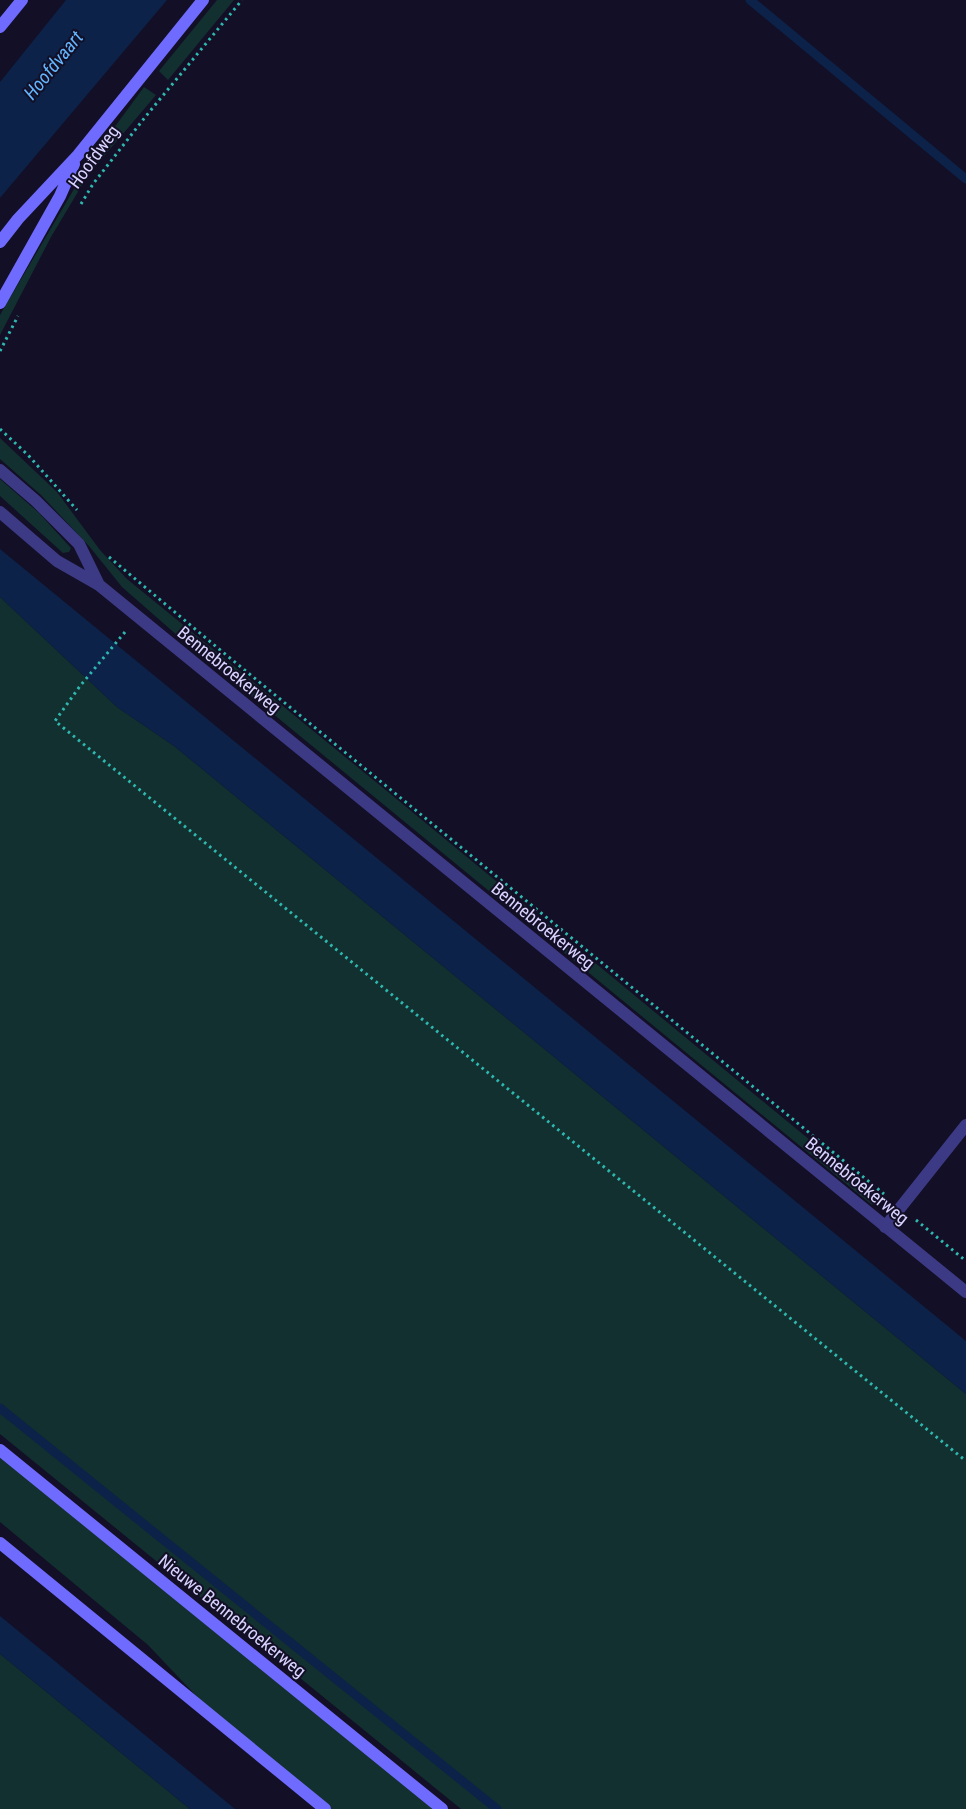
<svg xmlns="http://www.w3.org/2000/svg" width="966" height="1809" font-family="'Roboto Condensed',sans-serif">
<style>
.green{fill:#12302f}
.water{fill:#0c2248}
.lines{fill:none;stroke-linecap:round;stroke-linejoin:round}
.stream{stroke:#0c2248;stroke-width:9}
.path{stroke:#2fb8b0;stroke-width:3;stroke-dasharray:2.5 4;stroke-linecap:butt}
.street{stroke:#3d3a85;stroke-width:12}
.secondary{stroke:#6f6bff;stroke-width:12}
.labels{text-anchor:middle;stroke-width:4;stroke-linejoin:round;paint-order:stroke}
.street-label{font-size:18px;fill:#d9d4ff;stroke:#130f26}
.water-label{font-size:19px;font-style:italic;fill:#62b6ff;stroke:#130f26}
</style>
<rect width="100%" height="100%" fill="#130f26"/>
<path class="green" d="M217,0H234L168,80L159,71Z
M144,87L156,95L88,175L51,237L0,335V315L94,155Z
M0,438L57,492L100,550L127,579L382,787L879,1197L872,1205L178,636L122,587L89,546L41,495L0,459Z
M0,479L39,513L71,548L69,552L63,553L0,496Z
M0,597L117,707L174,746L966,1394V1809H461L0,1434Z
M0,1456L440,1809H329L221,1722L148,1645L0,1522Z
M0,1654L190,1809H0Z"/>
<path class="water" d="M66,0H167L0,198V82Z
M0,549L966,1341V1394L174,746L117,707L0,597Z
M0,1616L235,1809H190L0,1654Z"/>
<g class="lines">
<path class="stream" d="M750,0L966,179
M0,1408L497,1809"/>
<path class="path" d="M81,204L93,184L146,116L242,0
M0,351L18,316
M0,429L28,455L77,510
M109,557L219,649L884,1194
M125,632L80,686L55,721L966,1461
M916,1220L966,1261"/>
<path class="street" d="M0,470L36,501L79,544L99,585
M0,512L57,561L99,585L966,1292
M885,1227L966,1125"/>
<path class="secondary" d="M0,27L22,0
M0,242L18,219L78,155L203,0
M0,303L60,196L74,164
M0,1450L442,1809
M0,1543L325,1809"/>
</g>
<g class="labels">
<g class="street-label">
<text transform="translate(94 157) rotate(-54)" y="6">Hoofdweg</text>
<text transform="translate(229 670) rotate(39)" y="6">Bennebroekerweg</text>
<text transform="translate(543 926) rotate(39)" y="6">Bennebroekerweg</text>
<text transform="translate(857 1181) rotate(39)" y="6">Bennebroekerweg</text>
<text transform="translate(232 1616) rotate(39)" y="6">Nieuwe Bennebroekerweg</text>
</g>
<g class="water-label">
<text transform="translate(53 65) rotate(-51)" y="7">Hoofdvaart</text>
</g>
</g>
</svg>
